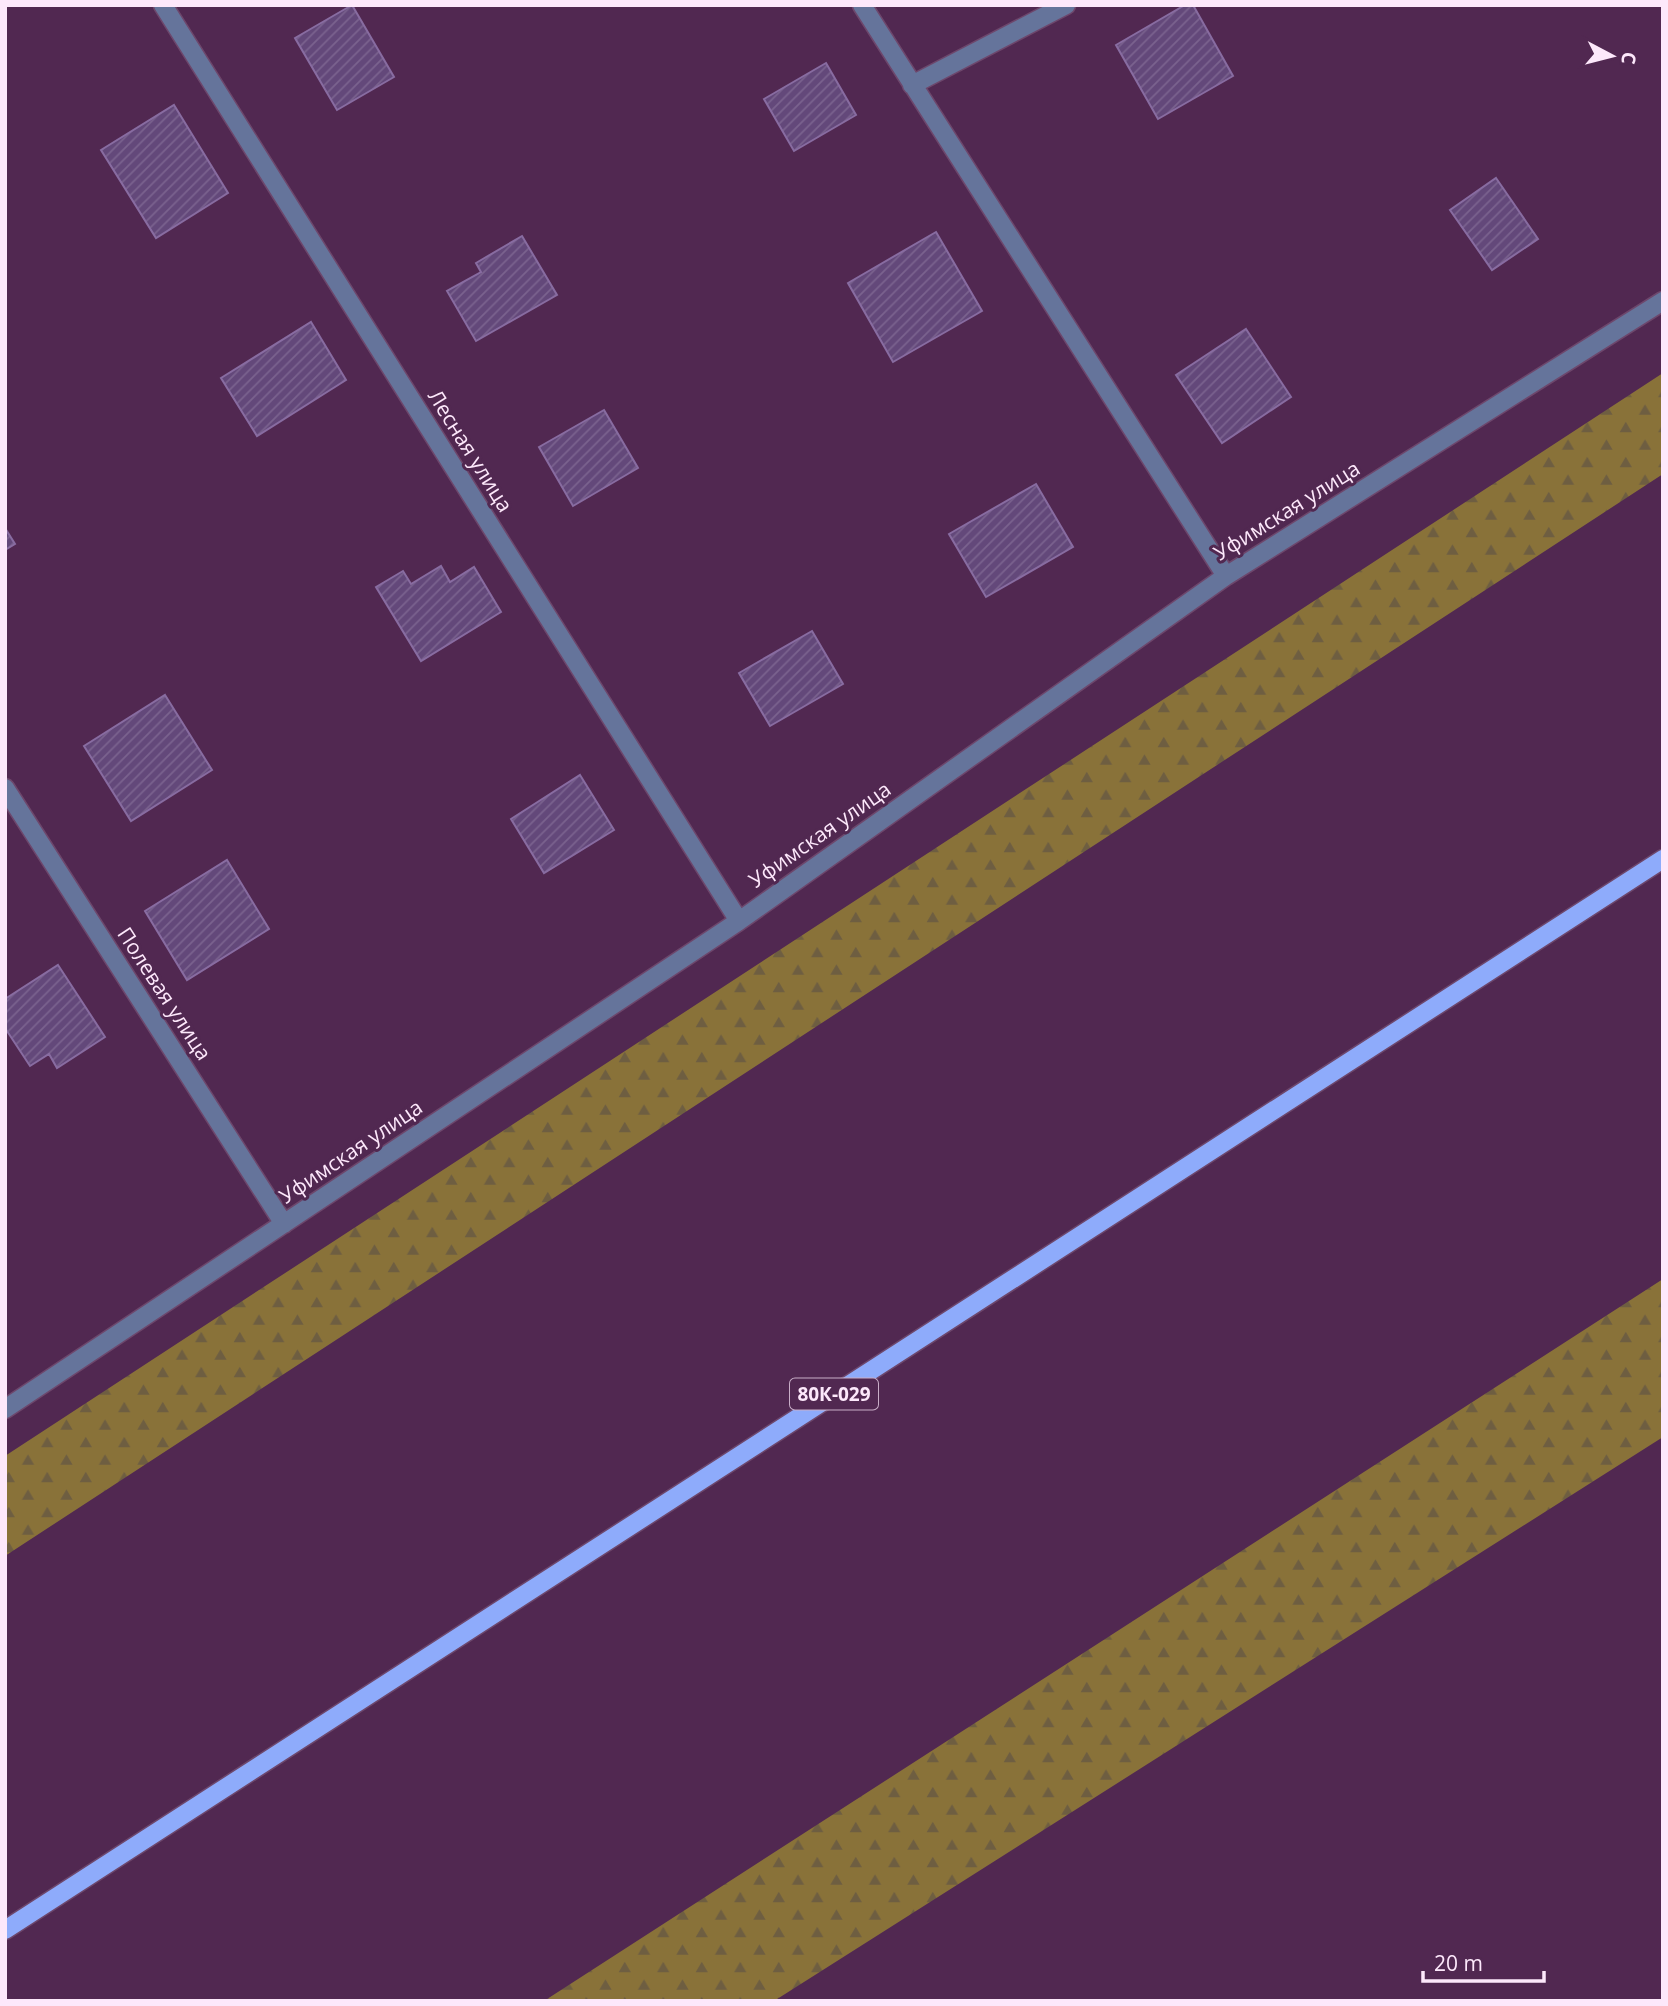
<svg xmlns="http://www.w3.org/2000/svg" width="1668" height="2006" font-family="'Open Sans',sans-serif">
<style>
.forest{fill:url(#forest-firs)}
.building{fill:url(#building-hatch);stroke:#886ca1;stroke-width:2}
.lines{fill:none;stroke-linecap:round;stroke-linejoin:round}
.minor-casing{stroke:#6d476c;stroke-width:21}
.major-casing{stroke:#6d476c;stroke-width:21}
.minor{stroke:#65749b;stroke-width:18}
.major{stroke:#8eabfb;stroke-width:18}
.labels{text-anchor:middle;stroke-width:6;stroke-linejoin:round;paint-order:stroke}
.shield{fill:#512851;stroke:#c9aec8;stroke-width:2}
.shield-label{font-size:19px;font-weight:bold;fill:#fde8fb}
.street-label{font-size:21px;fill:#fde8fb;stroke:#512851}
</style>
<defs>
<pattern id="forest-firs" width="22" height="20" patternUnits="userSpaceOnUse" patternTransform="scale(1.75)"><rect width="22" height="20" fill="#897239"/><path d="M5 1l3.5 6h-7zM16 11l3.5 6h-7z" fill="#6e5e41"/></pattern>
<pattern id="building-hatch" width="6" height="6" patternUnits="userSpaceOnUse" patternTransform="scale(1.75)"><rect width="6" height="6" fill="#63487a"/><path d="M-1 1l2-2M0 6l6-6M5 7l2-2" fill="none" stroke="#7a628e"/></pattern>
</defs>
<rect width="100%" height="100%" fill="#512851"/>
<path class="forest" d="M1663,373V474L5,1556V1456Z
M1663,1279V1437L774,2001H544Z"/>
<path class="building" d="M352,5L394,77L337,110L295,38Z
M1185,5H1193L1233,76L1158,119L1116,45Z
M826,63L856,115L794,151L764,99Z
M174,105L228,193L156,238L101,150Z
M1496,178L1538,239L1492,270L1450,210Z
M936,232L982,311L893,362L848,283Z
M522,236L557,295L476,341L447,291L481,272L476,263Z
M311,322L346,380L257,436L221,378Z
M1246,329L1291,397L1222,443L1176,375Z
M604,410L638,468L573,506L539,447Z
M1036,484L1073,547L986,597L949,534Z
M5,528L15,544L5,550Z
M441,566L450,582L474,567L501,612L421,661L376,587L403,571L411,584Z
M812,631L843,684L770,726L739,673Z
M165,695L212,770L131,821L84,746Z
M580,775L614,830L544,873L511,819Z
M227,860L269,929L187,980L145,911Z
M58,965L105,1037L57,1068L49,1054L30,1066L5,1028V999Z"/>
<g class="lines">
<g class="minor-casing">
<path id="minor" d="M163,5L739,921
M862,5L1226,576
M912,85L1066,5
M5,788L284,1224
M5,1409L739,921L1226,576L1663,301"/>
</g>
<g class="major-casing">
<path id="major" d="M5,1930L1663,859"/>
</g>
<use href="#minor" class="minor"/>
<use href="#major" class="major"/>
</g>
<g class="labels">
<rect class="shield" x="790" y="1378.5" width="88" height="31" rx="5"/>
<g class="shield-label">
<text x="834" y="1401">80К-029</text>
</g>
<g class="street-label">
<text transform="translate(470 451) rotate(58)" y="7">Лесная улица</text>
<text transform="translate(1287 511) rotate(-32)" y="7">Уфимская улица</text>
<text transform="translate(820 835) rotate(-35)" y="7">Уфимская улица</text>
<text transform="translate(164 994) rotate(57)" y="7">Полевая улица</text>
<text transform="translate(351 1152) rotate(-34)" y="7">Уфимская улица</text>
</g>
</g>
<rect width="1668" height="2006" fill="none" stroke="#fde8fb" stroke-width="14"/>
<g transform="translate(1612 56) rotate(97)" stroke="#512851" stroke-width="5" paint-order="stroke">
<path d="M0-5L12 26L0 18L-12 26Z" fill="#fde8fb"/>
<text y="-10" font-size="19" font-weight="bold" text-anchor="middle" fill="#fde8fb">С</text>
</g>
<path d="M1423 1971v10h121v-10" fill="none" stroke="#fde8fb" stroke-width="3.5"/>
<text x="1434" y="1971" font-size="21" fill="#fde8fb" stroke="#512851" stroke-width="5" paint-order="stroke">20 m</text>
</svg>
